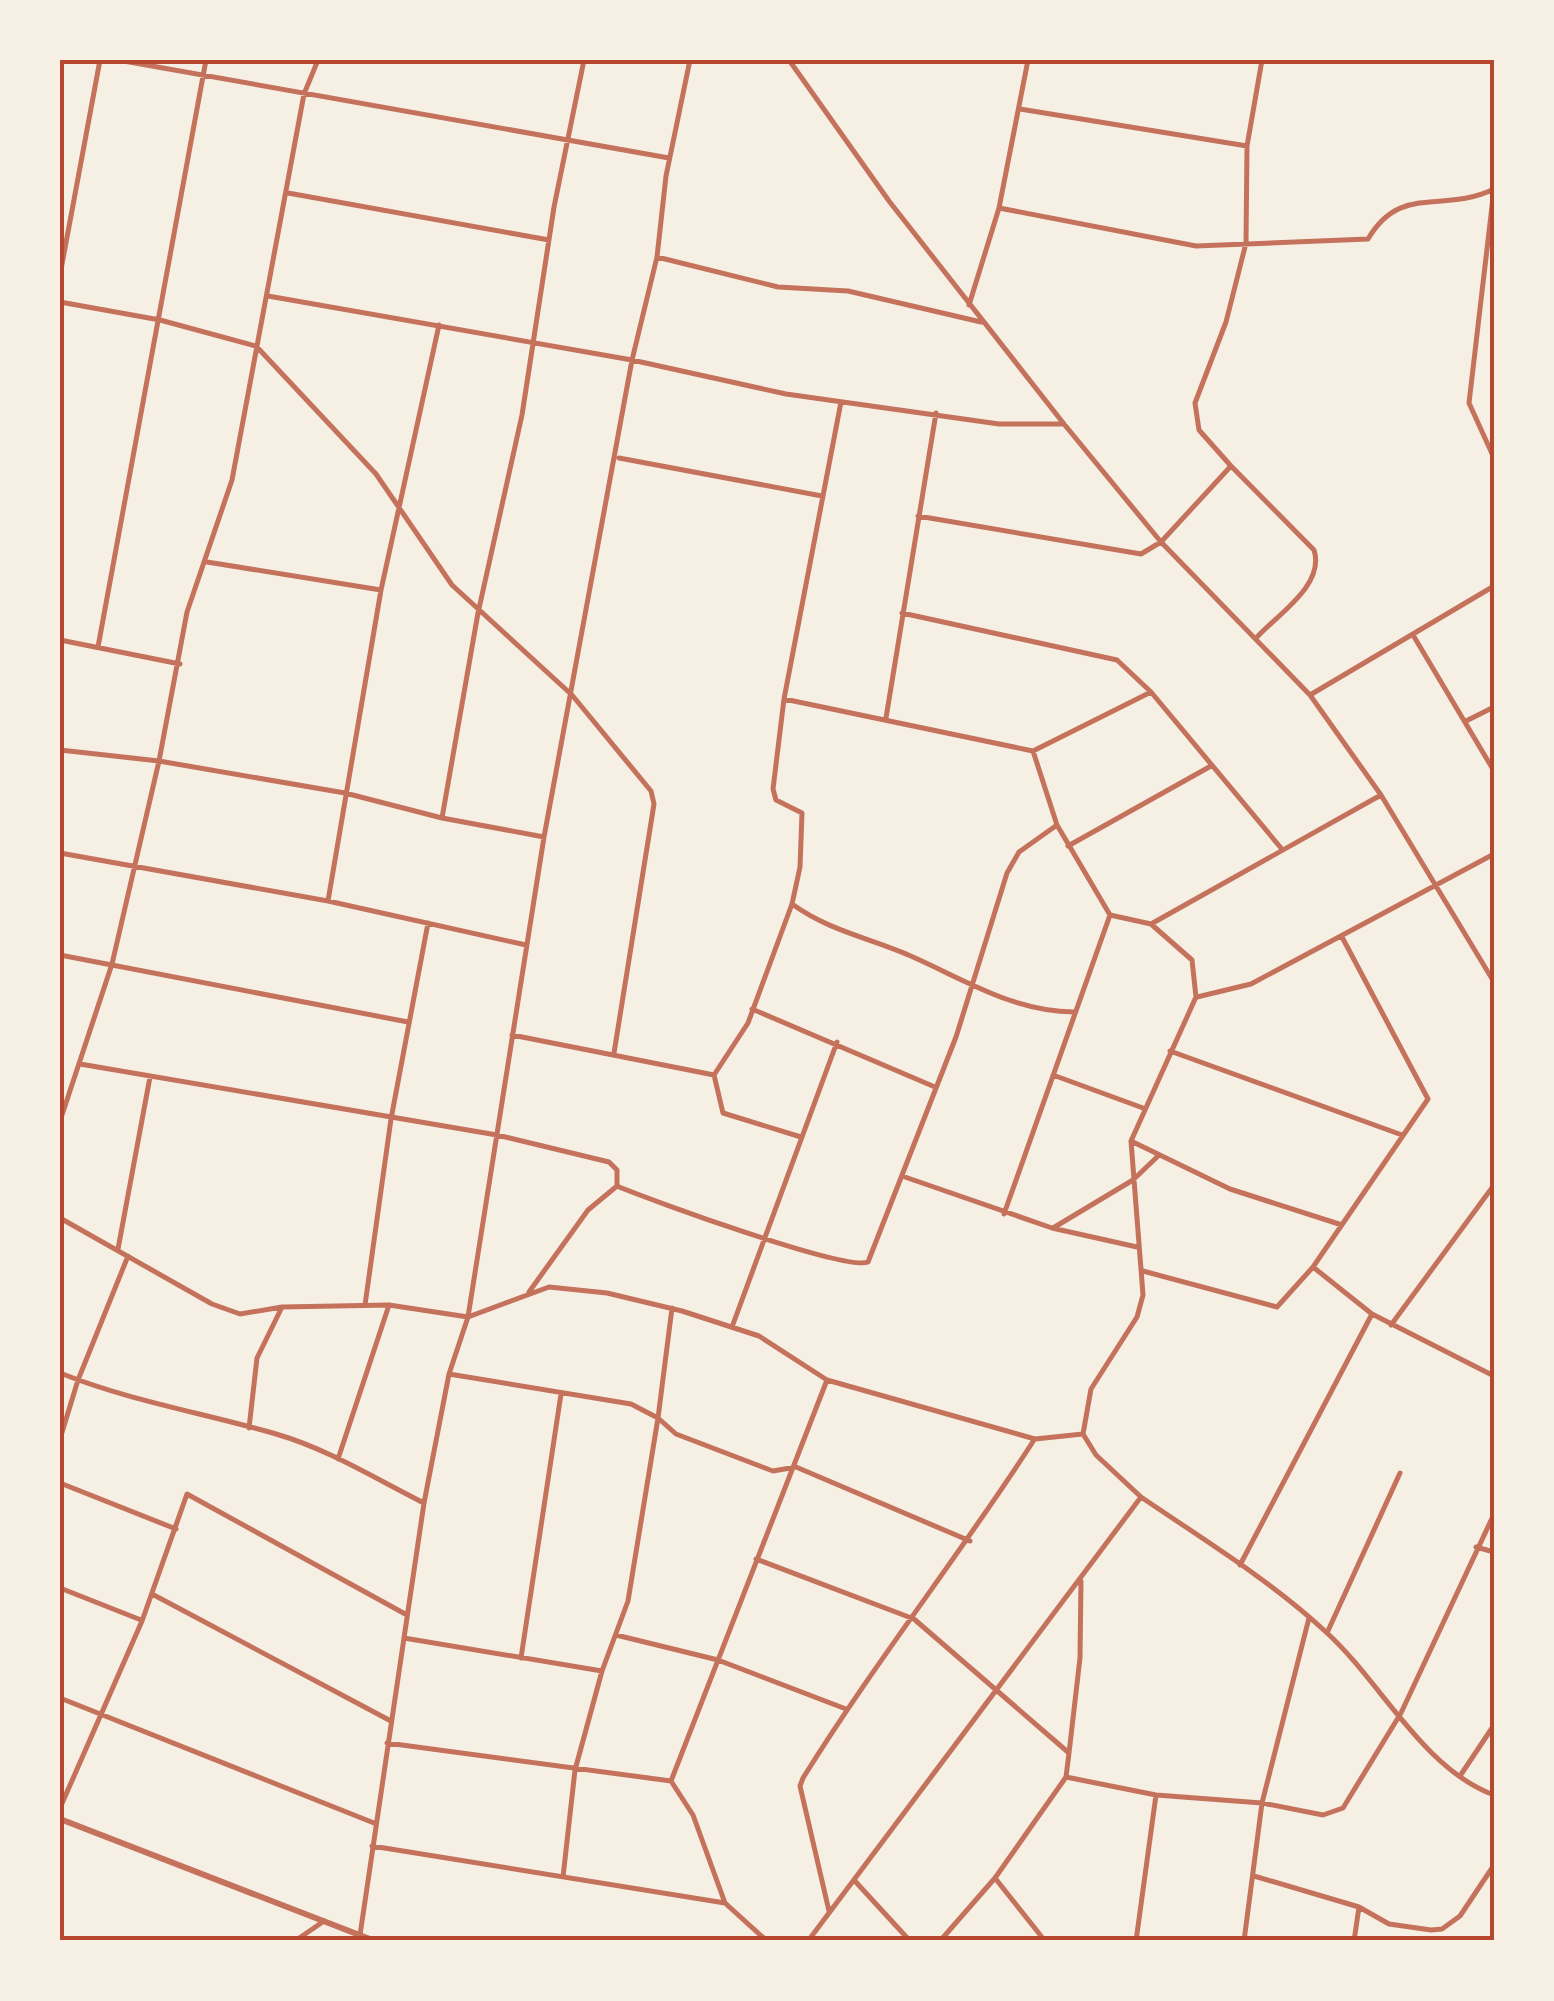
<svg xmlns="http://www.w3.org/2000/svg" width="1554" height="2001" font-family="'Sofia Sans Condensed',sans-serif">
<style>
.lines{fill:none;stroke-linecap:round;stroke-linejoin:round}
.minor{stroke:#c5725c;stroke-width:5}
.tertiary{stroke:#c5725c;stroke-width:6}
.neatline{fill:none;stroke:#b5482f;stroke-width:4}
</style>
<rect width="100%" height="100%" fill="#f6efe4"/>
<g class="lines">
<path class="minor" d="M118,60L669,158
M789,60L889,201L1064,424L1161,542L1310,695L1381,795L1494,982
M1020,109L1247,146
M1494,189L1469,403L1494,458
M288,193L549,240
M999,208L1196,246L1368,239C1401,183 1443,214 1494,189
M657,257L778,287L848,291L981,322
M60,275L100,60
M268,296L632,360L786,394L999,424H1064
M60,302L160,320L256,346L376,474L452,585L572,695L651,791L654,804L614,1053
M969,305L999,208L1028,60
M619,458L822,496
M1232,467L1314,550C1325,584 1280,613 1258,636
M918,516L1141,554L1161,542L1231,466L1199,430L1195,403L1226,322L1246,243L1247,146L1262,60
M207,562L381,590
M902,613L1117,660L1151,692L1281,848
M1413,635L1494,771
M60,640L180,664
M98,647L206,60
M1310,695L1494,586
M784,699L1033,751L1057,825L1110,915L1151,924L1381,795
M886,718L936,413
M1466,721L1494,707
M60,750L159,761L345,793L442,818L544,837
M1033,751L1151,692
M442,818L478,613L522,415L554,207L584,60
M1068,846L1211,766
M60,853L328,901L526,945
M328,901L381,590L439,325
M792,904C831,932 871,938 913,957C967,981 1013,1011 1074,1012
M60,955L408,1022
M1197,997L1251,984L1494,854
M752,1009L935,1087
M512,1035L714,1075L748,1023L792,904L800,867L802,813L776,800L773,789L784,699L841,402
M1170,1051L1402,1135
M80,1064L497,1135L609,1162L617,1170V1186
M714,1075L723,1113L801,1137
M1053,1075L1143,1108
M60,1121L112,964L159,761L187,612L232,480L304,94L318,60
M1131,1141L1230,1189L1342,1225
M902,1176L1052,1228L1137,1247
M1004,1214L1110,915
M60,1218L212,1304L240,1314L282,1307L389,1305L468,1317L549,1287L607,1293L682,1311L759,1336L827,1380L1035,1439L1083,1434
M1053,1228L1133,1180L1157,1157
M118,1249L150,1077
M1313,1267L1372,1314L1494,1376
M1143,1271L1277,1307L1313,1267L1428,1099L1342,937
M529,1292L588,1210L617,1186C650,1200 845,1271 868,1262L956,1037L1007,873L1019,852L1057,825
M365,1305L391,1119L428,923
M672,1308L658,1418L676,1434L773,1471L796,1467L970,1541
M1391,1325L1494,1185
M732,1327L837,1042
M60,1373C130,1401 204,1413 276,1434C328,1449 376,1479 424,1503
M449,1374L631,1404L658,1418L628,1601L602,1671L575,1770L563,1877
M249,1428L257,1358L282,1307
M60,1439L78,1380L128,1256
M338,1459L389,1305
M60,1483L176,1529
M1141,1497C1204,1540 1270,1580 1326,1632C1381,1682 1423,1769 1494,1795
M1476,1547L1494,1552
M756,1559L914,1619L1069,1753L1066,1777L995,1878L940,1941
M1240,1565L1372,1314
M60,1588L141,1620
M152,1594L389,1720
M1327,1633L1400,1473
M616,1635L718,1660L846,1709
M404,1638L602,1671
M521,1658L561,1394
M60,1698L374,1823
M387,1743L671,1781L693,1815L725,1903
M1069,1753L1080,1658L1081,1581
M1460,1776L1494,1725
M1066,1777L1156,1795L1262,1803L1323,1815L1343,1808L1401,1713L1494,1514
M671,1781L827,1380
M60,1808L142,1621L187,1494L407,1615
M372,1846L725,1903L767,1941
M1254,1876L1359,1907L1389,1924L1431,1930L1442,1929L1460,1916L1494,1865
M995,1878L1045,1941
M854,1880L910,1941
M829,1911L800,1786L803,1778C875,1662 960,1555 1034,1440
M360,1935L424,1503L449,1374L468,1317L544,837L632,360L657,257L666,176L690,60
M295,1941L324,1921
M808,1941L1141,1497L1096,1455L1083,1434L1091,1389L1137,1317L1143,1295L1131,1141L1196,997L1192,960L1151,924
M1136,1941L1156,1795
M1244,1941L1262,1803L1309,1618
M1354,1941L1359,1907"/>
<path class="tertiary" d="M60,1819L375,1941"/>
</g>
<rect width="1554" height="2001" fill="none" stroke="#f6efe4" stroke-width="125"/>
<rect x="62" y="62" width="1430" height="1876" class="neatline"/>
</svg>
